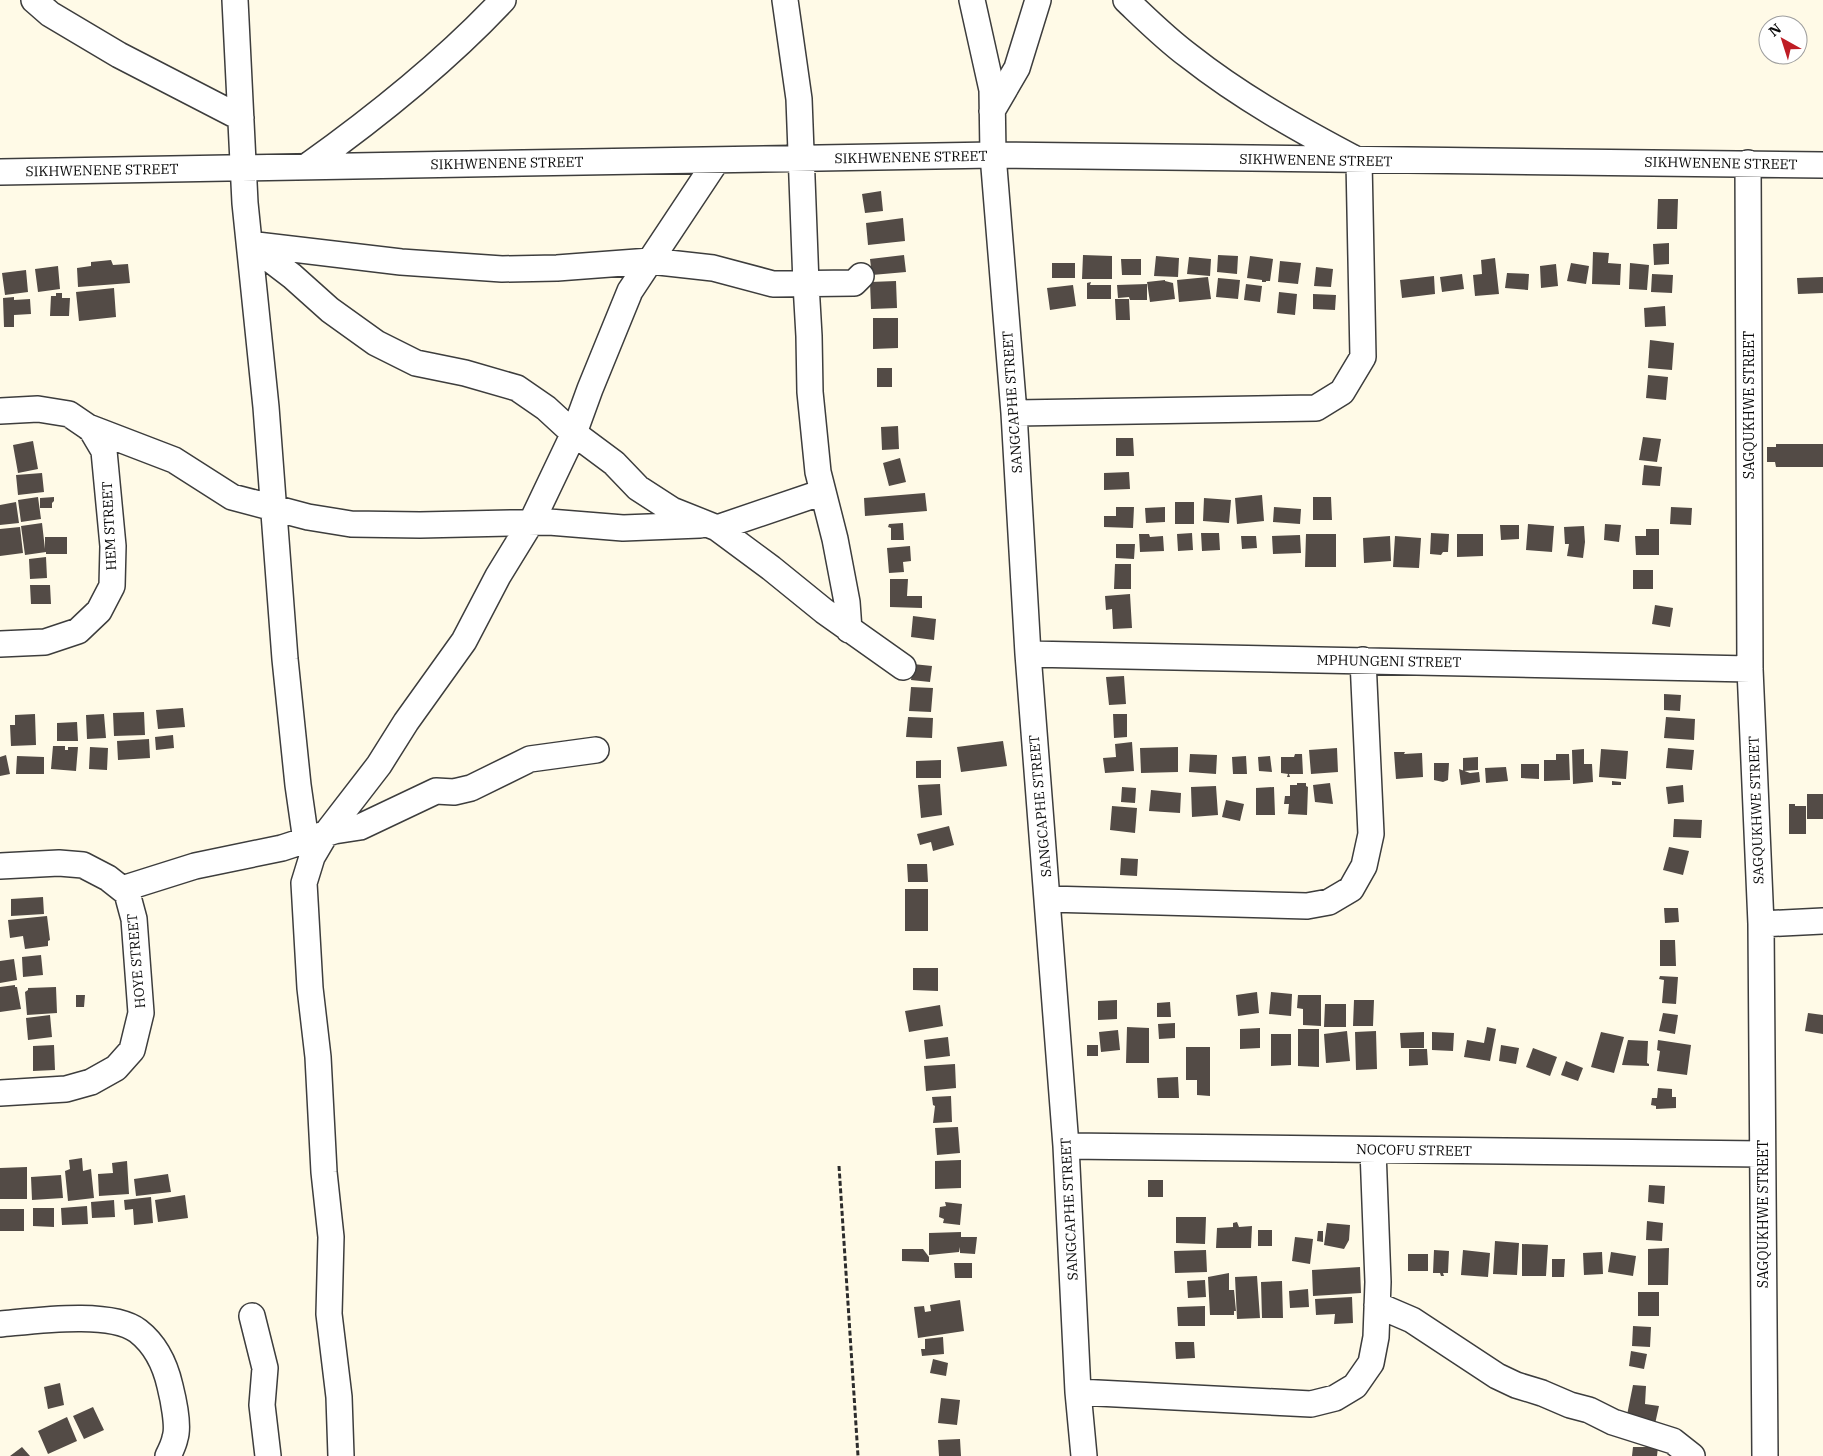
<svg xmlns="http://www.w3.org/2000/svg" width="1823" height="1456" font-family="'IBM Plex Serif',serif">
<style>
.building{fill:#534b46}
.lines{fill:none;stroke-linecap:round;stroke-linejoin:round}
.street-casing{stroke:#3d3d3d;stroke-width:28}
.path{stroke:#2c2c2c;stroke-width:3;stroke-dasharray:5 2.5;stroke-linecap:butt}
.street{stroke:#fff;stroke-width:25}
.labels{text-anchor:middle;stroke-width:5;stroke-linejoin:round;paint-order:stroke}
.street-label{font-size:14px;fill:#0a0a0a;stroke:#fff}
</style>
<rect width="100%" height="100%" fill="#fffae7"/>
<path class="building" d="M881,191L883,211L865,213L862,194Z
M1658,199H1678L1677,229H1657Z
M903,218L905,241L868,245L866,223Z
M1669,243V264L1654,265L1653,244Z
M1593,252L1609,253L1608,263L1621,264L1620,285L1592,284Z
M904,255L906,272L872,275L870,259Z
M1083,255L1112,256V279H1082Z
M1218,255L1238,256L1237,274L1217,272Z
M1156,256L1179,258L1178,277L1154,276Z
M1250,256L1273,259L1270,281H1266V282H1262V280L1247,278Z
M1189,257L1211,259L1210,276L1187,274Z
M1495,258L1499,294L1475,296L1473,275L1482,274L1481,260Z
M1121,259H1141V275H1122Z
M111,260L113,265L128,264L130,283L78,287L77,268L91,266V262Z
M1280,261L1301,263L1298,284L1278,282Z
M1052,263H1075V278H1052Z
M1571,263L1589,266L1586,284L1567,281Z
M1630,263L1649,265L1647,290L1629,289Z
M1556,264L1558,286L1541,288L1540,266Z
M58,266L60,289L38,292L35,269Z
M1316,267L1333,269L1331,287L1314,286Z
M26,270L28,292L5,295L2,273Z
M1507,273L1529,274L1528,290L1505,288Z
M1462,274L1464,289L1442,292L1440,277Z
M1652,274L1673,275L1672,293L1651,292Z
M1434,276L1435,294L1402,298L1400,280Z
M1208,277L1211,299L1179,302L1177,280Z
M1823,277V293L1798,294L1797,278Z
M1218,278L1240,280L1238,299L1216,297Z
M1165,280V281L1173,283L1175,299L1150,302L1147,282Z
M896,281L897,308L871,309L870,282Z
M1091,282L1090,285H1111V299H1087V283Z
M1147,284V300H1130L1129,297L1118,298L1117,285Z
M1246,284L1262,286L1260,302L1244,300Z
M1073,285L1076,306L1050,310L1047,288Z
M114,288L116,317L79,321L76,292Z
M1279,292L1297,294L1295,315L1277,313Z
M56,293H62V298H70L69,316H50L51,296H56Z
M1313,294L1336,295L1335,310L1313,309Z
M14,297V300L30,299L31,314L14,315V327H4L3,298Z
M1115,299H1129L1130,320H1116Z
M1665,306L1666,326L1645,327L1644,308Z
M873,318H898V348L873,349Z
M1650,340L1674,343L1672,370L1648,368Z
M877,368H892V387H877Z
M1648,375L1668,377L1666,400L1646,398Z
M898,426L899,449L882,450L881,427Z
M1643,437L1661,439L1657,462L1639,460Z
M1116,438H1133L1134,456H1116Z
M33,441L38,469L18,473L13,445Z
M1776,444H1823V467H1776L1775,462H1767V447H1776Z
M900,458L906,482L889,486L883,463Z
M1644,465L1662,467L1660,486L1642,485Z
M1129,472L1130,489L1104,490V473Z
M42,473L44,492L18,495L16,475Z
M925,493L927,511L865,516L864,498Z
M1262,495L1264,521L1237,524L1235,498Z
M38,497L41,519L21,522L18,500Z
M54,497V501L52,503V508H40V498Z
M1313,497H1331L1332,520H1313Z
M1204,498L1231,500L1229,523L1203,521Z
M16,502L19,523L0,525V505Z
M1175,502H1194V524H1175Z
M1116,507H1134L1133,528L1104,527V516H1116Z
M1165,507V522L1146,523L1145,508Z
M1274,507L1301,509L1300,524L1273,522Z
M1671,507L1692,508L1691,525L1670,524Z
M42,523L45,549V537H67V554H46V552L25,555L21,526Z
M903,523L904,540H891V528L888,527L889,524Z
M1528,524L1554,526L1552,552L1526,550Z
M1605,524L1621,525L1619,542L1604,540Z
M1500,525H1519V539L1501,540Z
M1584,526L1585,542L1583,558L1567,556L1569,544H1565L1564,527Z
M20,527L23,553L0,556V529Z
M1646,529H1659V555H1636L1635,536H1646Z
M1192,533L1193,550L1178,551L1177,534Z
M1201,533H1219L1220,550L1202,551Z
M1431,533L1449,534L1448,552H1443L1441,555L1430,554Z
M1139,534H1149L1150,537L1163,536L1164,551L1140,552Z
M1306,534H1336V567H1305Z
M1457,534H1483V556L1457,557Z
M1300,535L1301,553L1273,554L1272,536Z
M1241,536H1256L1257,548L1242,549Z
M1390,536L1391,561L1364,563L1363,538Z
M1395,536L1421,538L1419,568L1393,567Z
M1116,544H1135L1134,559L1116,558Z
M910,546L911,561L903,562L904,572L889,573L887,548Z
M46,557L47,578L30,579L29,559Z
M1115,564H1131V589H1114Z
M1633,570H1653V589H1633Z
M890,579H908L907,596H922V608L890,607Z
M30,585H50L51,604H31Z
M1130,594L1132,628L1113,629L1112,609L1106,610L1105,596Z
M1655,605L1673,608L1670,627L1652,624Z
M913,616L936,619L934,640L911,637Z
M913,664L932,666L930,682L911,680Z
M1124,676L1126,704L1109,705L1106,677Z
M911,687L933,688L931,712L909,711Z
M1664,694L1681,695L1680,711L1664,710Z
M183,708L185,727L158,729L156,710Z
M144,712L145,735L114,736L113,713Z
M35,714L36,745L11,746L10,725H15V715Z
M104,714L106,738L87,739L86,715Z
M1113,714H1127V737L1114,738Z
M908,717L933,718L932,738L906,737Z
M1666,717L1695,719L1694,740L1664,738Z
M77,722L78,741H57V723Z
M173,735L174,748L156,750L155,737Z
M149,739L150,758L118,760L117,741Z
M1003,741L1007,766L961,772L957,747Z
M1132,742L1134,771L1105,773L1103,758L1116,757L1115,744Z
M53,746H65V750H68V747H78L76,771L51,769Z
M90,747L108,748L107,770L89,769Z
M1178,747V772L1141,773L1140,748Z
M1337,748L1338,772L1311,774L1309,750Z
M1668,748L1694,750L1692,770L1666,768Z
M1584,749V764H1592L1593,782L1573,784L1572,750Z
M1601,749L1628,751L1626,779L1599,777Z
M1394,752H1405L1404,754L1422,753L1423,777L1396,779Z
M1190,754L1217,755L1216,774L1189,772Z
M1295,754H1302L1303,774H1289L1290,777H1287L1288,774L1281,773V757H1294Z
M1556,754H1569L1570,780L1544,781V760H1556Z
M6,755L10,774L0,776V757Z
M17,756L44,757V774H16Z
M1246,756L1247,774H1233L1232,757Z
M1270,756L1272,772L1259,771L1258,757Z
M1478,757V770L1463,771V758Z
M941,760V778H916V761Z
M1434,763H1449L1448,780L1443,782L1434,780Z
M1521,764H1539V779L1521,778Z
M1506,767L1508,781L1486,783L1485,768Z
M1459,769L1470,773L1479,772L1480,782L1461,785Z
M1612,781L1621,782V785H1612Z
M1297,783H1306V786L1308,787L1307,815L1288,814L1289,804H1284L1285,796H1290V785H1297Z
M1330,783L1333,804L1315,802L1313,785Z
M940,784L942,815L921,818L918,785Z
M1683,785L1684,802L1668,804L1666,787Z
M1216,786L1218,815L1192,817L1191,787Z
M1122,787L1136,788L1135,803L1121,802Z
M1274,787L1275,815H1256V788Z
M1151,790L1181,793L1180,813L1149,811Z
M1807,794H1823V819H1807Z
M1226,800L1244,804L1240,821L1222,817Z
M1789,804H1795V806H1806V834H1789Z
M1112,806L1137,808L1135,833L1110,830Z
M1674,819L1702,820L1701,838L1673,837Z
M949,826L954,845L933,851L931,842L920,845L917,834Z
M1669,847L1689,851L1683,875L1663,870Z
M1121,858L1138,859L1137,876L1120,875Z
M907,864H927L928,882H908Z
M905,889H928V931H905Z
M43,897L44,914L11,916V899Z
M1664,908H1678L1679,922L1665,923Z
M47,916L50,940L48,941V946L25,949L23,936L10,938L8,920Z
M1660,940H1675L1676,966H1660Z
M41,955L43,975L23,977L22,957Z
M14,959L17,980L0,983V961Z
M913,968H938V991L913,990Z
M1660,976L1678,977L1676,1004L1662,1003L1664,980L1659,979Z
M15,985V987H17L21,1009L0,1012V987Z
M56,987L57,1013L27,1015L25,992L28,990V988Z
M1257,992L1259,1013L1238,1016L1236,995Z
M1271,992L1292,994L1291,1016L1269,1014Z
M76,995H85L84,1007H76Z
M1298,995H1321V1026L1303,1025V1009L1297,1008Z
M1117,1000V1019L1098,1020V1001Z
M1354,1000H1374L1373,1026H1353Z
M1170,1002L1171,1017H1157V1003Z
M1325,1004H1346V1027H1324Z
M940,1005L943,1026L909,1032L905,1011Z
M1663,1013L1678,1015L1675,1034L1659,1031Z
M1808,1013L1823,1015V1034L1805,1031Z
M50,1015L52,1037L28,1040L26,1018Z
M1175,1023V1038L1159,1039L1158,1024Z
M1127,1027L1149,1028V1063H1126Z
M1487,1027L1496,1029L1490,1061L1464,1057L1467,1040L1484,1043Z
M1260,1028V1048L1240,1049V1029Z
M1298,1029H1319V1067L1298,1066Z
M1118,1030L1120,1050L1101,1052L1099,1032Z
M1347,1031L1350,1061L1326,1063L1324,1034Z
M1376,1031L1377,1069L1356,1070L1355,1032Z
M1424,1032V1048H1401L1400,1033Z
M1432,1032L1454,1033L1453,1051L1432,1050Z
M1601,1032L1624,1037L1614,1073L1591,1067Z
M1271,1034H1291V1065L1271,1066Z
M948,1037L950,1056L926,1059L924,1040Z
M1628,1040L1648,1041L1647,1063L1649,1064V1066L1622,1065Z
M1658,1040L1691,1045L1687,1075L1657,1071L1660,1051L1657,1050Z
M54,1045L55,1070L33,1071V1046Z
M1087,1045H1098V1056H1087Z
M1501,1045L1519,1048L1516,1064L1499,1061Z
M1186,1047H1210V1096L1197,1095V1080H1186Z
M1533,1048L1557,1057L1550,1076L1526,1067Z
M1409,1049H1427L1428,1065L1409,1066Z
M1566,1061L1583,1068L1578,1081L1561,1075Z
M955,1064L956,1088L926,1091L924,1066Z
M1178,1077L1179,1098H1158L1157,1078Z
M1658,1088L1672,1089V1097H1676V1108L1656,1109V1106L1651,1105L1652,1098H1657Z
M951,1096L952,1122L933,1123L935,1106L933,1105L932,1097Z
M958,1127L960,1153L937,1155L935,1128Z
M82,1158L83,1171L91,1169L94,1198L68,1201L65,1171L70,1169L69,1160Z
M961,1160V1188L935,1189V1161Z
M127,1161L129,1194L99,1196L98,1174L113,1173L112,1163Z
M27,1167V1199H0V1168Z
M168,1174L171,1192L136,1196L134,1179Z
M61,1175L63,1198L32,1200L31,1177Z
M1148,1180H1163V1197H1148Z
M1649,1185L1665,1186L1664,1204L1648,1202Z
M185,1195L188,1218L158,1222L155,1200Z
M151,1197L153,1223L134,1225L133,1209L125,1210L124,1200Z
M114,1200L115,1217L92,1218L91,1202Z
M945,1202L962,1204L960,1225L943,1223L944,1219L939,1217L940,1207L946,1206Z
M87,1206L88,1224L62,1225L61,1208Z
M33,1208H54V1227L33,1226Z
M0,1209H24V1231H0Z
M1176,1217H1206L1205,1244L1176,1243Z
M1647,1221L1663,1223L1662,1241L1646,1240Z
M1237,1222L1239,1227L1252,1226L1251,1248H1216L1217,1228L1233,1227V1223Z
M1327,1223L1350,1225L1349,1240L1344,1249L1324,1245Z
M1258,1230H1272V1246H1258Z
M1318,1231H1323V1242L1317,1241Z
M961,1232V1237H977L975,1254L960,1253V1247L959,1252L929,1255V1233Z
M1295,1237L1313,1239L1310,1264L1292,1261Z
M1495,1241L1519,1243L1517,1275L1493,1274Z
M1522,1244L1548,1245L1546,1276H1522Z
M1669,1248L1668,1285H1648V1249Z
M902,1249H923L929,1257V1262L902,1261Z
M1206,1250L1207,1272L1175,1273L1174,1251Z
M1434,1250L1449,1251L1448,1273H1443L1444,1276H1441L1440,1273H1433Z
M1463,1250L1490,1253L1488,1277L1461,1275Z
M1602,1252L1603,1274L1584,1275L1583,1253Z
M1611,1252L1636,1256L1633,1276L1608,1272Z
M1408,1254H1428V1271H1408Z
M1552,1259H1565L1564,1277H1552Z
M954,1263H972V1278H955Z
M1360,1267L1361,1293L1313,1296L1312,1270Z
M1229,1273V1290H1234L1236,1311H1234V1315H1210L1208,1277Z
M1257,1276L1260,1318L1237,1319L1235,1277Z
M1205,1280L1206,1297L1188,1298L1187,1281Z
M1282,1281L1283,1318H1262L1261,1282Z
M1308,1289L1309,1307L1290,1308L1289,1291Z
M1638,1292H1659V1316H1638Z
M1352,1297L1353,1323L1334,1324L1335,1314L1316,1315L1315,1299Z
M960,1300L964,1331L918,1338L914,1307L924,1306L925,1312L931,1311L930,1305Z
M1205,1306V1326H1178L1177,1307Z
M1633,1326L1651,1327L1650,1347L1632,1346Z
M943,1337L944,1354L922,1356L921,1349H925V1339Z
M1175,1342H1194L1195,1358L1176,1359Z
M1631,1351L1647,1354L1644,1369L1629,1366Z
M933,1359L948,1363L946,1376L930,1373Z
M60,1383L64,1405L48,1409L44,1387Z
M1633,1385L1646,1386L1645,1404L1659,1406L1655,1424L1626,1420Z
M941,1398L960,1400L957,1425L938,1423Z
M93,1407L104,1430L84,1439L73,1416Z
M67,1417L77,1441L48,1454L38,1431Z
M960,1439L961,1456H939L938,1440Z
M22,1447L30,1456H10Z
M1633,1447H1658L1657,1456H1632Z"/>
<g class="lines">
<g class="street-casing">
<path id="street" d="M34,0L50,14L119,55L241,118
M235,0L245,203L266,407L285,659L298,785L306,841
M785,0L799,99L806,284L809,336L810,392L818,472L835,539L847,602L849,630
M972,0L992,90L993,155L1014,413L1028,654L1066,1146L1078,1392L1084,1456
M992,111L1017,68L1038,0
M1748,163L1750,669L1761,924L1765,1456
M306,167C376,117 444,63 503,0
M0,172L993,155L1823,165
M250,244L292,276L330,310L376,343L416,363L465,373L517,388L546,408L571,431L614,463L638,488L672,510L717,528L771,568L824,611L903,667
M250,244L401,262L502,269L557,268L650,261L713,268L773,284L854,283L861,276
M0,411L38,409L69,414L91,429L104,451L113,546L112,586L99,611L78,631L45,642L0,644
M1014,413L1316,408L1342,392L1363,357L1359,161C1300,130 1241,97 1189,56C1166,39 1146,19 1126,0
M88,427L174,460L232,497L308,517L351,524L420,525L549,522L623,528L700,525
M717,528L823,492
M1028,654L1750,669
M0,866L59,863L83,865L108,878L127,893L134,919L141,1013L132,1050L116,1068L91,1082L66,1089L0,1093
M122,889L195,866L282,848L334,831L360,827L436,791L454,792L471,788L530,759L596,750
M1048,899L1307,906L1329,902L1351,889L1364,866L1371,834L1363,660
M1761,924L1823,921
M1066,1146L1762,1154
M1377,1305L1412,1320L1497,1376L1516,1385L1542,1393L1570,1405L1589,1410L1613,1422L1673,1441L1692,1456
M252,1316L265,1368L262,1405L268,1456
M0,1324C34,1321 111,1310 138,1331C156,1345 165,1364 170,1386C173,1398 179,1427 175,1438C174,1444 171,1450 168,1456
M1078,1392L1311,1404L1335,1398L1355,1386L1371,1363L1376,1337L1378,1282L1373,1150
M341,1456L339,1397L329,1314L331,1237L324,1172L318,1057L310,988L304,883L312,857L325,835L379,765L406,722L464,641L498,576L533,519L574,433L590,389L630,291L717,160"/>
</g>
<path class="path" d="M839,1166L858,1456"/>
<use href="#street" class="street"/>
</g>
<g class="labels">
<g class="street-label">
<text transform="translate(911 157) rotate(-1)" y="5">SIKHWENENE STREET</text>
<text transform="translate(1316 160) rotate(1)" y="5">SIKHWENENE STREET</text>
<text transform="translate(507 163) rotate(-1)" y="5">SIKHWENENE STREET</text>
<text transform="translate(1721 163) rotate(1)" y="5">SIKHWENENE STREET</text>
<text transform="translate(102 170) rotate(-1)" y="5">SIKHWENENE STREET</text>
<text transform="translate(1012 402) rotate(-94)" y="5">SANGCAPHE STREET</text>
<text transform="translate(1749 405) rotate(-90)" y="5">SAGQUKHWE STREET</text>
<text transform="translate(109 526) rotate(-93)" y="5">HEM STREET</text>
<text transform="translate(1389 661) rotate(1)" y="5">MPHUNGENI STREET</text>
<text transform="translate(1040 806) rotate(-95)" y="5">SANGCAPHE STREET</text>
<text transform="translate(1756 810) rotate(-92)" y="5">SAGQUKHWE STREET</text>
<text transform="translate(136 961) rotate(-95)" y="5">HOYE STREET</text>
<text transform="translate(1414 1150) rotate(1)" y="5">NOCOFU STREET</text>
<text transform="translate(1069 1209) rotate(-93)" y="5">SANGCAPHE STREET</text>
<text transform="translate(1763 1214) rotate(-90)" y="5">SAGQUKHWE STREET</text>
</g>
</g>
<g transform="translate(1783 40) rotate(321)"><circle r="24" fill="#ffffff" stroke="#9d9d9d"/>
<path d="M0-4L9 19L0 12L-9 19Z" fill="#bf1d24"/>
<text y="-8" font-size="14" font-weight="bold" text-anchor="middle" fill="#0a0a0a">N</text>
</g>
</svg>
